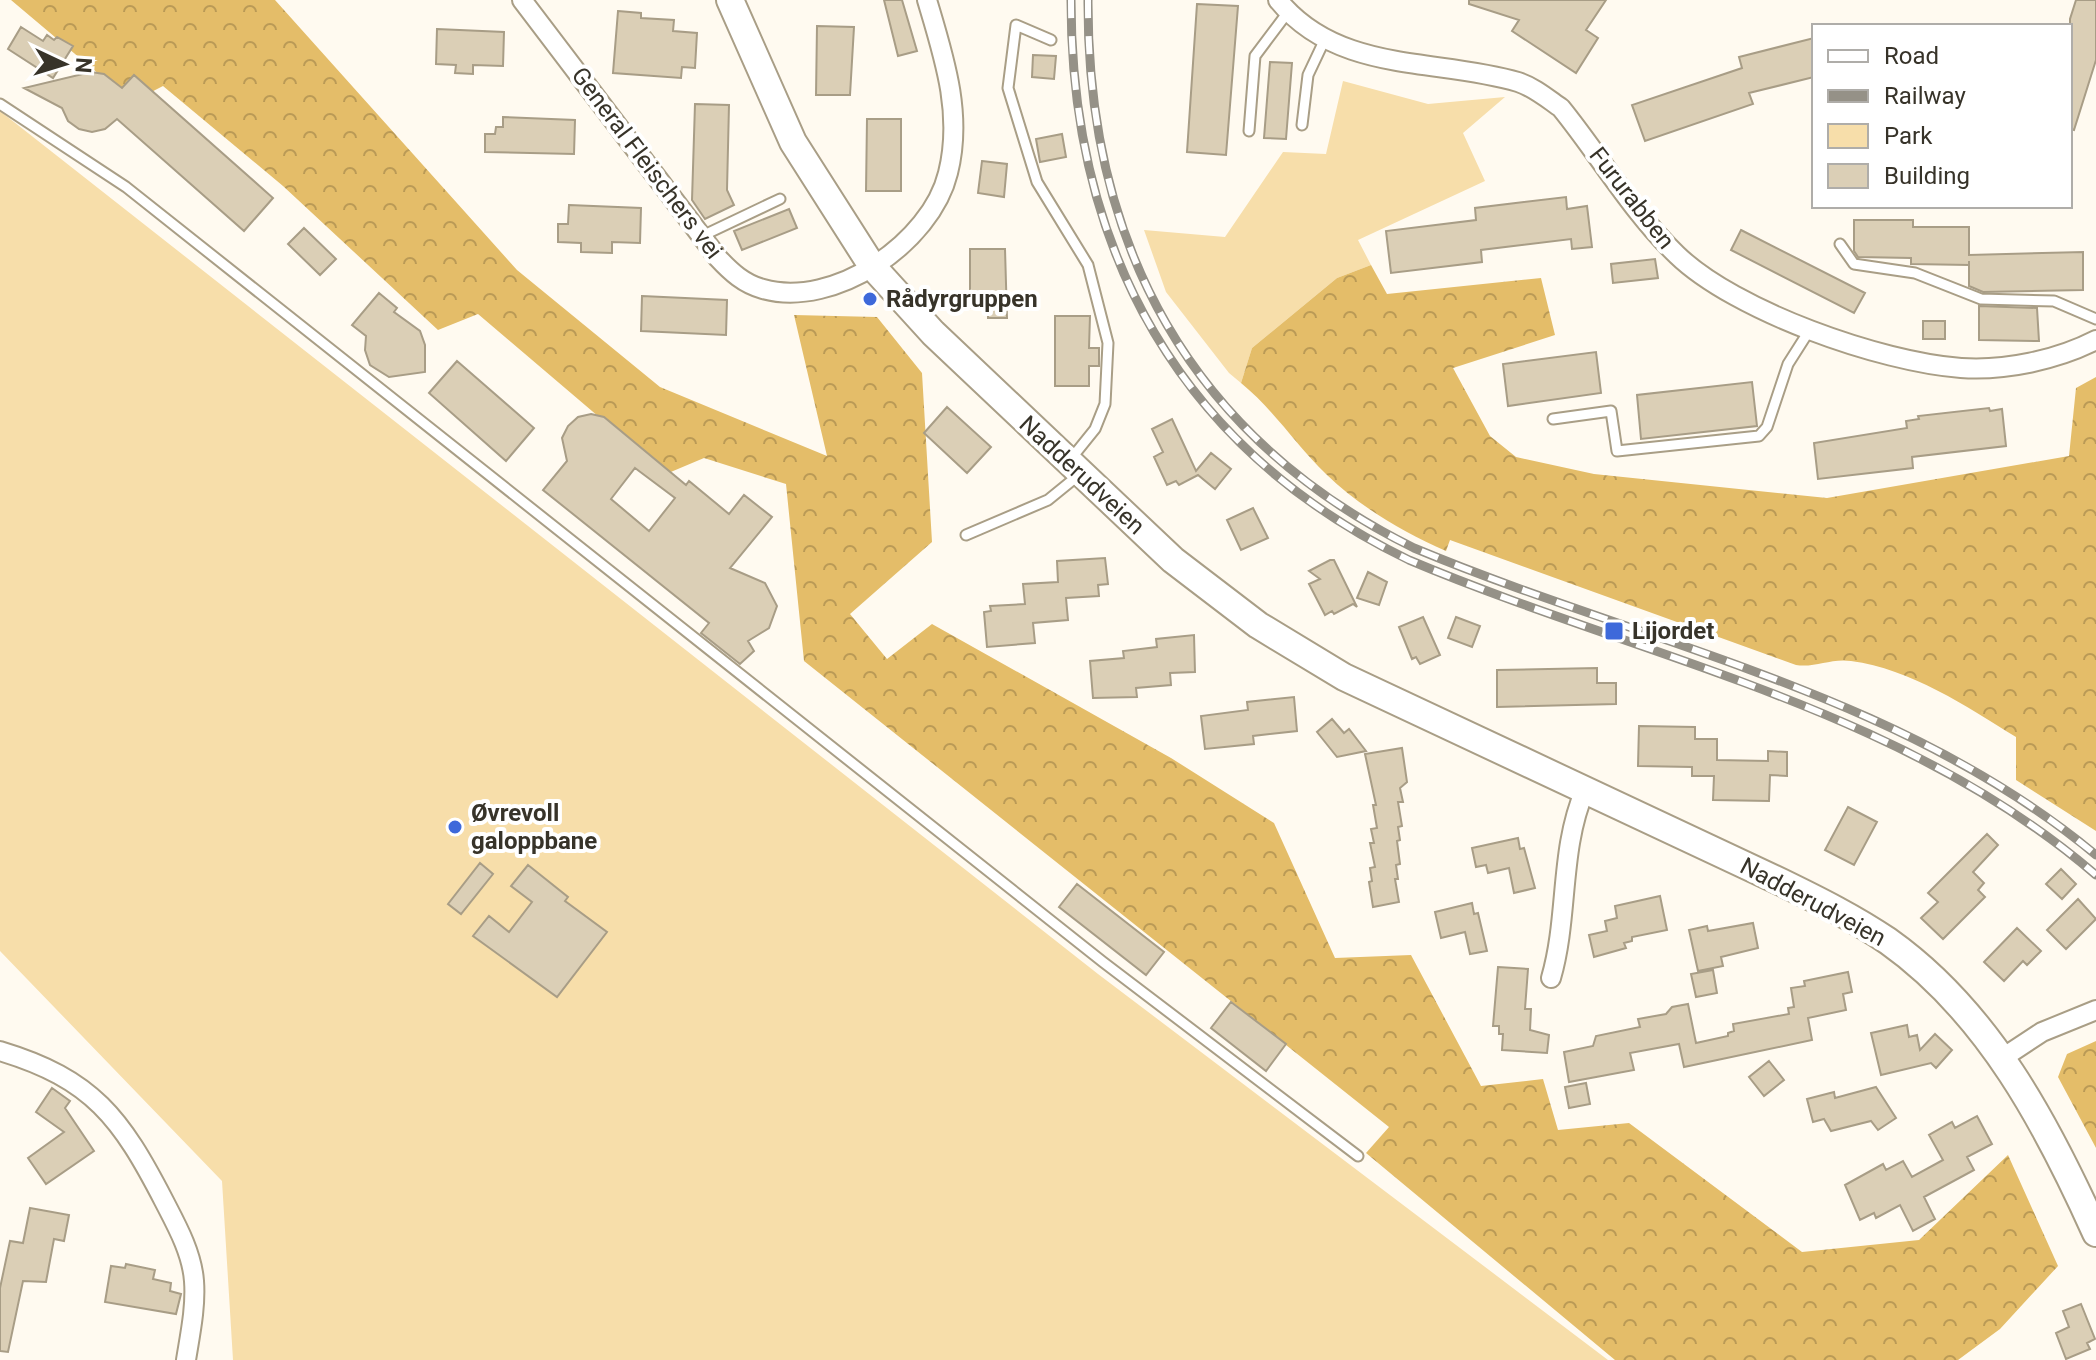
<svg xmlns="http://www.w3.org/2000/svg" width="2096" height="1360" font-family="Roboto,sans-serif">
<style>
.green{fill:#f7deaa}
.forest{fill:url(#forest-crowns)}
.building{fill:#dbcfb6;stroke:#a89d86;stroke-width:2;fill-rule:evenodd}
.lines{fill:none;stroke-linecap:round;stroke-linejoin:round}
.lane-casing{stroke:#a99e86;stroke-width:13}
.street-casing{stroke:#a99e86;stroke-width:22}
.secondary-casing{stroke:#a99e86;stroke-width:30}
.lane{stroke:#fff;stroke-width:9}
.street{stroke:#fff;stroke-width:18}
.secondary{stroke:#fff;stroke-width:26}
.rail-casing{stroke:#959187;stroke-width:9}
.rail{stroke:#fff;stroke-width:6;stroke-dasharray:18;stroke-linecap:butt}
.poi-dot{fill:#3e69da;stroke:#fff;stroke-width:3}
.labels{text-anchor:middle;stroke-width:8;stroke-linejoin:round;paint-order:stroke}
.street-label{font-size:24px;fill:#373329;stroke:#fff}
.poi-label{font-size:24px;font-weight:bold;fill:#373329;stroke:#fff;text-anchor:start}
</style>
<defs>
<pattern id="forest-crowns" width="20" height="18" patternUnits="userSpaceOnUse" patternTransform="scale(2)"><rect width="20" height="18" fill="#e4bd69"/><path d="M2 6a3 3 0 1 1 6 0M12 15a3 3 0 1 1 6 0" fill="none" stroke="#ba9a56"/></pattern>
</defs>
<rect width="100%" height="100%" fill="#fffaf0"/>
<path class="green" d="M1343,81L1428,104L1505,97L1463,133L1485,181L1358,240L1371,265L1337,278L1252,348L1241,383L1229,373L1166,292L1144,230L1225,237L1283,152L1326,154Z
M0,111L1098,974L1608,1360H233L222,1181L0,951Z"/>
<path class="forest" d="M11,0H275L517,270L660,387L827,456L794,315L877,317L922,373L932,542L850,614L887,659L932,624L1171,758L1274,823L1335,958L1411,955L1481,1086L1543,1079L1558,1130L1629,1123L1802,1252L1919,1240L2008,1155L2058,1266L2000,1329L1958,1360H1615L1366,1153L1389,1127L804,661L786,484L704,458L666,474L478,314L438,330L283,186L163,86L132,102Z
M1371,265L1387,294L1541,278L1555,335L1453,368L1490,436L1516,457L1594,474L1827,498L2069,456L2076,388L2096,377V831L2016,780V737C1966,706 1911,669 1851,661C1831,658 1815,668 1796,665L1450,540L1446,551C1403,532 1360,507 1326,474C1296,445 1274,410 1241,383L1252,348L1337,278Z
M2096,1041V1148L2058,1077L2067,1054Z"/>
<path class="building" d="M884,0H902L917,51L898,56Z
M1469,0H1606L1586,30L1598,38L1576,73L1512,31L1519,20L1469,4Z
M2076,0H2096V60L2074,130L2070,129V19Z
M1197,4L1238,6L1226,155L1187,152Z
M618,11L641,13V18L674,20L673,31L697,33L695,68L682,67L681,78L613,73Z
M817,26L854,27L850,95H816Z
M21,27L43,41L47,35L54,40L57,37L73,46L53,78L8,49Z
M437,29L504,32L503,66L473,65V74L455,73L456,65L436,64Z
M1814,38V77L1749,93L1753,104L1645,141L1632,105L1742,68L1739,57Z
M1033,55L1056,56L1054,79L1032,77Z
M1270,62L1292,63L1286,139L1264,138Z
M91,72L104,74L122,88L134,75L273,198L244,231L117,119L105,129L92,132L79,129L68,121L62,108L24,88Z
M695,104L729,105L727,190L734,205L705,219L692,200Z
M503,117L575,120L574,154L485,152V134H495L496,127H503Z
M867,119H901V191H866Z
M1062,134L1066,157L1040,162L1036,139Z
M982,161L1007,164L1004,197L978,193Z
M1566,197L1567,209L1587,206L1592,247L1572,249L1571,239L1481,250L1482,262L1391,273L1386,231L1476,220L1475,208Z
M569,205L641,208L640,243L612,242V253L581,252V243L558,242V224H568Z
M789,209L797,228L742,250L734,231Z
M1854,220H1913V227H1969V255L2083,252V290L1983,292L1969,286V261V265L1911,264V258L1858,257L1854,251Z
M304,228L336,259L320,275L288,244Z
M1741,230L1865,293L1854,313L1731,250Z
M970,249H1005L1007,318H988V308H970Z
M1655,259L1658,278L1613,283L1611,264Z
M379,293L397,308L394,312L420,331L425,345V372L389,377L370,365L365,350L366,336L352,325Z
M642,296L727,300L726,335L641,331Z
M1979,306L2037,308L2039,341L1979,340Z
M1055,316H1090L1089,348H1099V366H1089V386H1055Z
M1923,321H1945V339H1923Z
M1596,352L1601,393L1508,406L1503,364Z
M457,361L534,428L506,461L429,393Z
M1752,382L1757,426L1641,439L1637,395Z
M947,407L991,447L967,473L924,433Z
M1989,408L1990,411L2002,409L2006,446L1912,457L1913,468L1818,479L1814,443L1907,428L1906,421L1919,419L1918,416Z
M591,414L604,417L686,485L689,481L729,514L744,495L772,517L730,568L765,583L777,606L769,628L748,641L754,651L740,664L701,633L709,623L543,490L567,461L562,438L568,426L578,417ZM635,468L675,498L649,531L611,499Z
M1172,419L1196,471L1211,453L1231,469L1215,489L1198,475L1179,485L1176,481L1167,485L1154,457L1163,452L1152,429Z
M1253,508L1268,538L1241,550L1227,520Z
M1105,558L1108,584L1098,585L1099,596L1066,598L1068,620L1033,623L1035,643L987,647L984,612L991,611L990,606L1025,604L1023,584L1058,582L1057,561Z
M1330,560H1334L1357,607L1353,604L1334,614L1332,611L1325,615L1309,584L1320,579L1309,571Z
M1368,572L1387,582L1379,605L1357,598Z
M1423,617L1440,655L1420,664L1416,657L1412,659L1399,627Z
M1456,617L1480,626L1472,647L1448,638Z
M1194,635L1195,672L1170,673L1171,685L1136,688L1137,697L1093,698L1090,661L1124,658L1123,651L1157,647L1156,639Z
M1597,668V683H1616V704L1497,707V670Z
M1294,697L1297,731L1253,736L1254,744L1205,749L1201,716L1248,710L1247,702Z
M1332,719L1344,733L1349,729L1366,751L1337,757L1317,732Z
M1639,726L1695,727V739H1717V760L1768,761V751L1787,752V776L1770,775L1769,801L1713,800L1714,776H1692V767L1638,766Z
M1402,748L1407,782L1400,788L1403,802H1398L1402,826L1398,827L1400,840L1397,841L1400,864L1396,865L1398,879H1395L1399,902L1373,907L1369,882L1372,881L1370,868L1375,867L1370,843H1374L1371,829L1377,828L1373,805H1376L1365,754Z
M1848,807L1877,822L1854,865L1825,850Z
M1987,834L1998,845L1973,872L1984,883L1978,890L1985,897L1943,939L1921,918L1938,902L1928,893Z
M1518,838L1520,849L1524,848L1535,888L1514,893L1509,868L1488,873L1486,865L1476,867L1472,848Z
M480,863L493,874L461,914L448,904Z
M528,865L568,897L565,901L607,932L557,997L473,936L489,916L509,932L532,902L511,886Z
M2061,869L2076,884L2062,899L2046,884Z
M1077,884L1164,952L1146,975L1059,907Z
M1660,896L1667,930L1632,937V941L1624,943L1626,948L1594,957L1589,935L1607,931L1605,921L1617,918L1615,906Z
M2078,899L2096,919L2066,949L2047,930Z
M1472,903L1474,914L1478,913L1487,951L1470,954L1465,932L1441,938L1435,912Z
M1753,923L1758,948L1721,957L1723,966L1698,971L1689,930L1707,926L1708,931Z
M2017,928L2041,951L2027,965L2023,961L2004,981L1984,962Z
M1498,967L1528,969L1525,1009H1531L1530,1030L1549,1035L1547,1053L1502,1050L1503,1034H1499V1026H1493Z
M1713,970L1717,993L1696,997L1691,974Z
M1848,972L1852,992L1843,994L1846,1010L1808,1018L1812,1040L1684,1067L1679,1044L1630,1053L1634,1070L1569,1082L1564,1052L1593,1046L1596,1036L1640,1027L1638,1019L1666,1014L1672,1007L1688,1004L1696,1043L1728,1036V1033L1734,1031L1733,1024L1789,1014L1788,1008L1794,1007L1791,988L1805,986L1804,981Z
M1231,1002L1286,1044L1266,1071L1211,1028Z
M1907,1025L1909,1037L1917,1035L1920,1050L1935,1034L1952,1050L1936,1068L1931,1063L1881,1075L1871,1033Z
M1769,1061L1784,1080L1764,1096L1749,1077Z
M1586,1083L1590,1104L1569,1108L1565,1087Z
M1876,1087L1896,1118L1878,1130L1871,1121L1831,1131L1824,1119L1813,1122L1807,1099L1834,1092L1835,1098Z
M52,1088L70,1101L65,1108L94,1151L46,1184L28,1158L64,1132L36,1112Z
M1977,1116L1992,1144L1967,1157L1974,1170L1924,1197L1935,1219L1913,1231L1900,1205L1876,1218L1874,1213L1860,1220L1845,1185L1883,1164L1886,1170L1903,1161L1912,1177L1943,1160L1929,1135L1952,1122L1955,1128Z
M30,1208L69,1215L64,1241L54,1239L46,1282L23,1281L8,1352L0,1351V1288L10,1241L23,1243Z
M126,1264L155,1270L153,1279L171,1283L170,1291L181,1294L176,1314L105,1302L111,1266L125,1268Z
M2081,1304L2095,1339L2087,1343L2090,1349L2066,1359L2056,1333L2069,1327L2063,1311Z"/>
<g class="lines">
<g class="lane-casing">
<path id="lane" d="M1051,40L1016,25L1008,88L1037,182L1088,265L1108,343L1105,404L1095,429L1070,460
M0,104L126,187L1103,962L1358,1156
M1302,125L1308,75L1325,39
M1249,131L1255,56L1288,12
M702,236L780,199
M1840,244L1854,264L1915,273L1981,299L2054,301L2096,319
M1553,419L1611,411L1617,451L1759,436L1767,427L1788,364L1809,331
M966,535L1048,500L1080,474"/>
</g>
<g class="street-casing">
<path id="street" d="M522,0L718,258C731,272 744,284 763,289C834,309 931,243 948,173C963,114 944,57 927,0
M1278,0C1338,74 1437,58 1518,82C1534,87 1548,99 1561,108C1600,156 1632,212 1677,255C1735,311 1880,362 1961,368C2005,371 2057,360 2096,340
M1551,978C1569,916 1559,850 1585,790
M0,1051C93,1079 121,1118 164,1201C177,1226 192,1253 194,1281C196,1307 190,1335 186,1360
M2001,1059L2042,1032L2096,1010"/>
</g>
<g class="secondary-casing">
<path id="secondary" d="M730,0L793,142L872,266L933,333L1173,560L1258,625L1344,677L1781,882C1818,900 1854,918 1888,941C1988,1012 2047,1124 2096,1233"/>
</g>
<use href="#lane" class="lane"/>
<use href="#street" class="street"/>
<use href="#secondary" class="secondary"/>
<g class="rail-casing">
<path id="rail" d="M1071,0C1071,251 1180,449 1409,560C1641,658 1900,706 2096,875
M1088,0C1087,245 1190,437 1414,548C1644,644 1900,692 2096,855"/>
</g>
<use href="#rail" class="rail"/>
</g>
<g class="poi-dot">
<circle cx="870" cy="299" r="8"/>
<rect x="1604" y="621" width="20" height="20" rx="4"/>
<circle cx="455" cy="827" r="8"/>
</g>
<g class="labels">
<g class="street-label">
<text transform="translate(647 163) rotate(53)" y="8">General Fleischers vei</text>
<text transform="translate(1632 198) rotate(52)" y="8">Fururabben</text>
<text transform="translate(1082 475) rotate(43)" y="8">Nadderudveien</text>
<text transform="translate(1813 902) rotate(28)" y="8">Nadderudveien</text>
</g>
<g class="poi-label">
<text x="886" y="307">Rådyrgruppen</text>
<text x="1632" y="639">Lijordet</text>
<text x="471" y="821">Øvrevoll<tspan x="471" dy="28">galoppbane</tspan></text>
</g>
</g>
<rect x="1812" y="24" width="260" height="184" fill="#ffffff" stroke="#afada9" stroke-width="2"/>
<rect x="1828" y="50" width="40" height="12" fill="#ffffff" stroke="#afada9" stroke-width="2"/>
<text x="1884" y="64" font-size="24" fill="#373329">Road</text>
<rect x="1828" y="90" width="40" height="12" fill="#959187" stroke="#afada9" stroke-width="2"/>
<text x="1884" y="104" font-size="24" fill="#373329">Railway</text>
<rect x="1828" y="124" width="40" height="24" fill="#f7deaa" stroke="#afada9" stroke-width="2"/>
<text x="1884" y="144" font-size="24" fill="#373329">Park</text>
<rect x="1828" y="164" width="40" height="24" fill="#dbcfb6" stroke="#afada9" stroke-width="2"/>
<text x="1884" y="184" font-size="24" fill="#373329">Building</text>
<g transform="translate(64 64) rotate(94)" stroke="#ffffff" stroke-width="6" paint-order="stroke">
<path d="M0-6L14 30L0 20L-14 30Z" fill="#373329"/>
<text y="-12" font-size="22" font-weight="bold" text-anchor="middle" fill="#373329">N</text>
</g>
</svg>
